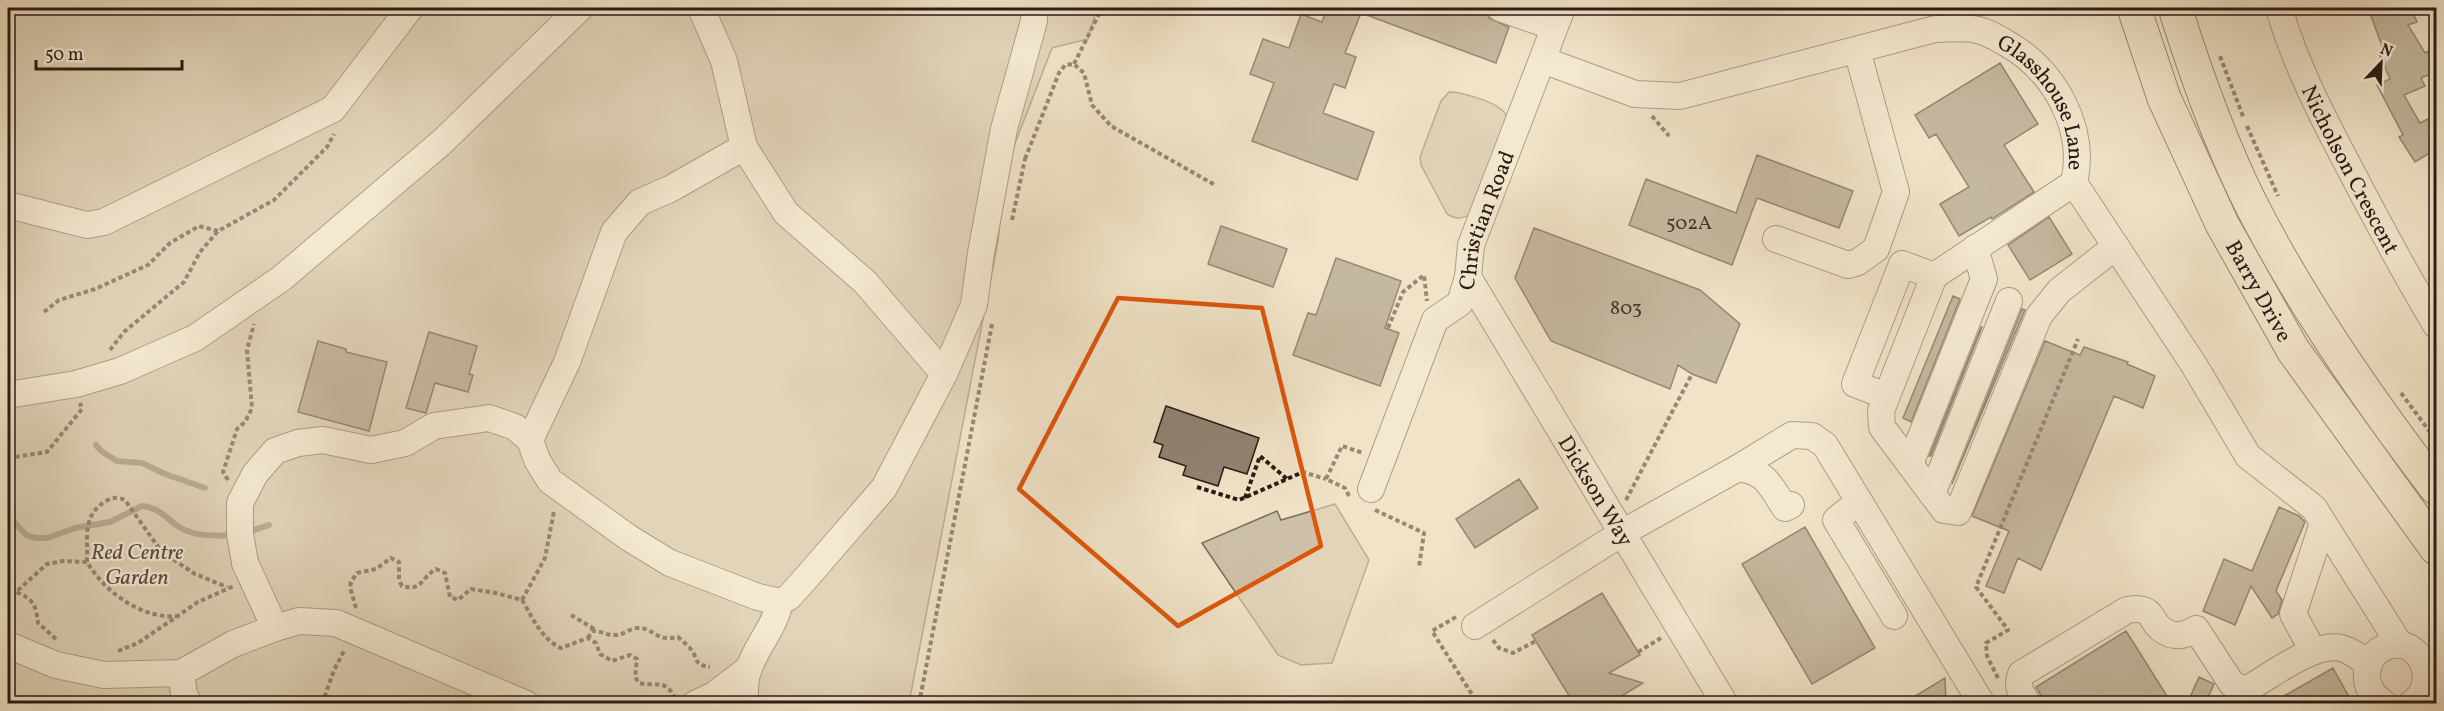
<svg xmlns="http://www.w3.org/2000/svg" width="2444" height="711" font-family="Vollkorn,serif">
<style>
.green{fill:#cec1a9;stroke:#7b6e5f;stroke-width:1.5}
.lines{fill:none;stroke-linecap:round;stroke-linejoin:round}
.stream{stroke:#776a5b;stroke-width:6}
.building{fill:#908372;stroke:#281b15;stroke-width:1.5}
.minor-casing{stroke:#5a4d42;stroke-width:28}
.major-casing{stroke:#281b15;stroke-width:35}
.path{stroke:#281b15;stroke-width:4;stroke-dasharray:4.5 3;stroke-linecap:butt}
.minor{stroke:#f5eddb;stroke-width:26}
.major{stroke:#f0e3c7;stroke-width:33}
.marked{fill:none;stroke:#de560c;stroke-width:4.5;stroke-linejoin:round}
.labels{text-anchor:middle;stroke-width:4.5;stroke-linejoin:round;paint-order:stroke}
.number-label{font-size:20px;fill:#42352c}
.street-label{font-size:22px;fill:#281b15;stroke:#f5eddb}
.park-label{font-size:22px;font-style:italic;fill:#5a4d41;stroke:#f5eddb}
</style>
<rect width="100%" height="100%" fill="#f0e3c7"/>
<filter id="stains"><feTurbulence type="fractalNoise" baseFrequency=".00333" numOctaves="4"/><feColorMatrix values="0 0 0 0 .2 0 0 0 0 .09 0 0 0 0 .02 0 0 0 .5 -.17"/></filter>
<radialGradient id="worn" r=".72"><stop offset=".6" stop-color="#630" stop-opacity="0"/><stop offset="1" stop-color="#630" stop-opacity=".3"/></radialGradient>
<path class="green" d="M8,8H1097L1088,39L1052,48L1006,167L998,241L909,703H8Z
M1449,92C1462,92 1492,101 1502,110C1506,113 1507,118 1509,123L1476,210C1466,218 1458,221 1447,214L1421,165L1420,157L1441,101Z
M1335,504L1369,560L1332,663L1301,665L1278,655L1202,543L1277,511L1281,520Z"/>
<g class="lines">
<path class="stream" d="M96,445L101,451L117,461L142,463L165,474L205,488
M8,515L26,535L36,538H47L75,528L110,522L142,506C162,509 164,517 179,527C195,537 217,536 235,535
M245,533L269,525"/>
</g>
<path class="building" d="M1327,8H1485L1489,18L1509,27L1496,63L1361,13L1345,53L1356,57L1345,88L1334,84L1323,113L1374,132L1357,180L1252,141L1274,83L1250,74L1263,39L1289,48L1301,14L1322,22Z
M2368,8H2411L2417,22L2408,25L2425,53L2436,47V72L2421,78L2425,86L2404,95L2420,123L2436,115V149L2415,162L2399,137L2403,135L2377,85L2390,79L2380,56L2385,54Z
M2000,63L2038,124L2004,145L2034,192L1992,219L1991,217L1959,236L1940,204L1969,187L1936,134L1929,138L1915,115Z
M1757,155L1853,191L1839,228L1757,198L1732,265L1629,225L1646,179L1736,213Z
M2049,217L2072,254L2030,280L2008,245Z
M1221,226L1287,249L1273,287L1208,264Z
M1534,228L1700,290L1740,324L1716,383L1692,374L1678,365L1670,389L1551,341L1515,278Z
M1336,258L1401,281L1385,328L1399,333L1380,386L1293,355L1308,313L1316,315Z
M1953,296L1960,299L1911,422L1903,418Z
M2022,309L2025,310L1952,484Z
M1981,327H1982L1931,456H1929Z
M429,332L477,346L469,374L473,375L468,392L435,383L426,413L406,408Z
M318,341L346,349V352L387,362L369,431L298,412Z
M2045,341L2080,355L2084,347L2128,362L2127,364L2155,376L2143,408L2114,396L2041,570L2018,558L2004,593L1986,586L2009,531L1972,516Z
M1166,406L1259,438L1247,474L1224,467L1218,486L1183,475L1186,466L1159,457L1163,445L1154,442Z
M1519,479L1538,508L1475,548L1456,519Z
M2279,507L2299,516L2305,522L2276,591L2282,600L2278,614L2272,618L2251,586L2235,625L2203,611L2224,559L2252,571Z
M1805,527L1875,648L1812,684L1742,564Z
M1602,593L1640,655L1609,673L1643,683L1609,704H1574L1532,635Z
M2126,631L2172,704H2046L2036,687Z
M2333,668L2353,704H2270Z
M2199,677L2214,684L2205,704H2187Z
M1945,678L1946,704H1902Z"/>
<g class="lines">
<g class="minor-casing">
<g id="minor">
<path d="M701,8L724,61L744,147L786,213L865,282L944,374"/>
<path d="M1500,8L1554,27"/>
<path id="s1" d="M2279,8C2295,64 2322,116 2349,167C2377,221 2405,273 2436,325"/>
<path id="s2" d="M1543,60L1635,94L1680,96L1935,29C1947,29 1960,27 1972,29C1984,30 1996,37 2006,43C2054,70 2087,128 2074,183L2194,365L2248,456L2314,508L2400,645"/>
<path d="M744,147L670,189L640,202L614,232L567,362L530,440L537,460L550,481L629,538L670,563L758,597L780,602"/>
<path d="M2074,183L1934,276L1881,411L1882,427L1944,510L1958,512L2039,316L2059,291L2116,246"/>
<path d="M8,205L87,225L104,222L333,109L410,8"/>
<path d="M1776,239L1848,265L1858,262L1876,249L1896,192L1857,50"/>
<path id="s3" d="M1468,277L1725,704"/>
<path d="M8,395L76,384L120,371L195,338L282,278L442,142L580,8"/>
<path d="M1886,396L1855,384L1902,264L1934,276"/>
<path d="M1910,464L1984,279L1975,248"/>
<path d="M1738,468L1792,435L1812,436L1825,445L1982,704"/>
<path id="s4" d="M1371,489L1435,320L1460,303L1468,277L1471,245L1562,8"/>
<path d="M1932,494L2009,301"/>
<path d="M1859,501L1836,520L1894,616"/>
<path d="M1475,626L1622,533L1738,468C1766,471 1771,487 1785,508L1791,505"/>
<path d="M275,628L245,563L240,534V503L255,474L275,451L298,443L323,440L371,450L405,443L434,426L489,418L515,427L530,440"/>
<path d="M8,645L56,665L104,675L181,673L233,644L275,628L299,621L336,623L526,704"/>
<path d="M2313,651L2293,614L2323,523"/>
<path d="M181,673L184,694L189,704"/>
<path d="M695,704L714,695L748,669"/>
<path d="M745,704C745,692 744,681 748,671C756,646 774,629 780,602L789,597L807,577L884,488L944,374L974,305L981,253L1004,129L1034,21V8"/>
<path d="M2028,704C2021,693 2016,686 2021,674L2127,610C2134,609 2142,608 2147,612C2151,614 2154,621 2156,624C2168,638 2182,638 2196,629L2232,684L2242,689L2249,688C2272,675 2314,642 2341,648C2352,651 2360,658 2369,665"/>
<path d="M2385,704C2373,697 2366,687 2367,673C2368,664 2372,655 2380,650C2416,627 2444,682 2411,704"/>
</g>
</g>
<g class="major-casing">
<g id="major">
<path id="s5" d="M2134,8L2164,98L2222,224L2293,350L2436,548"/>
<path d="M2175,8C2196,74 2219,140 2250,202C2301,303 2367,398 2436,488"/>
</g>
</g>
<path class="path" d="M2220,56L2244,119
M1074,64L1102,8
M1652,116L1669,136
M2247,126L2278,196
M1025,159L1059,73L1065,65L1074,64L1084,73L1092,105L1111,126L1215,185
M1012,220L1025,159
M44,312L59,300L95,289L148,265L170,243L199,226L218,231
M1388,328L1403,292L1424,275L1427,301
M110,350L124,332L184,282L200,252L218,231L274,200L327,147L334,134
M2401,393L2436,440
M8,458L47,452L82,409L80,403
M228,480L223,472L237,429L245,422L252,408L247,350L254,324
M1197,487L1239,500L1303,472L1326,479
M1349,496L1345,488L1326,479L1342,446L1363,453
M1245,498L1260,456L1287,479
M1626,500L1692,374
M1375,510L1424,533L1419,567
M87,562C88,537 82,515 106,501C113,497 118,497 125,500L161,551L195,574L227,587
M522,600C533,618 541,639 561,648L588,638L596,643L600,654L612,661L630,655L637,659L635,677L639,683C656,687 665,678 675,698
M356,608L350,587L351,582L357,573L376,569L391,558L399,562V580L402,586C423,592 421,577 436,569L445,573L450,597L458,600L471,589L496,593L522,600L545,558L554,511
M571,615L596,630
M1456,617L1432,631L1478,704
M588,638L592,631C600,630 607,636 615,635C624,635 630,628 638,628C655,628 655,642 678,637C683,642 689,646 693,652C698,662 696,665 710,667
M56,639L38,623C36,606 34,599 16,592L47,564L63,561L87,562C105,592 142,620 179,616
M1493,640L1499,648L1513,653L1536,641
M118,651L138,643L198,602L234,586
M1638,652L1661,638
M1998,678L1987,656L1986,643L2008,630L1976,587L2078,339
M322,704L334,670L345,649
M919,704L992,324"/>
<use href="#minor" class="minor"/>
<use href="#major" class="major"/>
</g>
<path d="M0 0H2444V711H0ZM1118,298L1262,308L1321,546L1178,626L1019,489Z" fill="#f0e3c7" fill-opacity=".55" fill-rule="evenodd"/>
<path class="marked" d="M1118,298L1262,308L1321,546L1178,626L1019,489Z"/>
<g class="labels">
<g class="number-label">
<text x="1689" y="229">502A</text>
<text x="1626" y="314">803</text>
</g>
<g class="street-label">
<text dy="8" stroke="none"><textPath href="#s2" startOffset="554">Glasshouse Lane</textPath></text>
<text dy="8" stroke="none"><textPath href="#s1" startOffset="177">Nicholson Crescent</textPath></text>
<text dy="8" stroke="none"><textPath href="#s4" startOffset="298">Christian Road</textPath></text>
<text dy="8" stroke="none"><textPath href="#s5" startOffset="310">Barry Drive</textPath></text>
<text dy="8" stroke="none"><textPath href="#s3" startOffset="249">Dickson Way</textPath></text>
</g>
<g class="park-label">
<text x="137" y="559">Red Centre<tspan x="137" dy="25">Garden</tspan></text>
</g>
</g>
<rect width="2444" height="711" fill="none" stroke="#f0e3c7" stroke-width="30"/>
<rect x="9" y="9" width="2426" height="693" fill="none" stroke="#281b15" stroke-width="3"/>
<rect x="15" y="15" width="2414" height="681" fill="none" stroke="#281b15" stroke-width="1.5"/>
<g transform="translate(2381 63) rotate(23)" stroke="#f5eddb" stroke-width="4.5" paint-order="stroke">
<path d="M0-4.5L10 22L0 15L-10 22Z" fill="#281b15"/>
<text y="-9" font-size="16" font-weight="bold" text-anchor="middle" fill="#281b15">N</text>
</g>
<path d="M36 60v9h146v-9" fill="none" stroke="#281b15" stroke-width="3"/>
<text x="45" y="60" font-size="18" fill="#281b15" stroke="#f5eddb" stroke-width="4.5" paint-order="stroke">50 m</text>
<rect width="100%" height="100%" filter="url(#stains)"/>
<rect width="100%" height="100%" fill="url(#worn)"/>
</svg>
